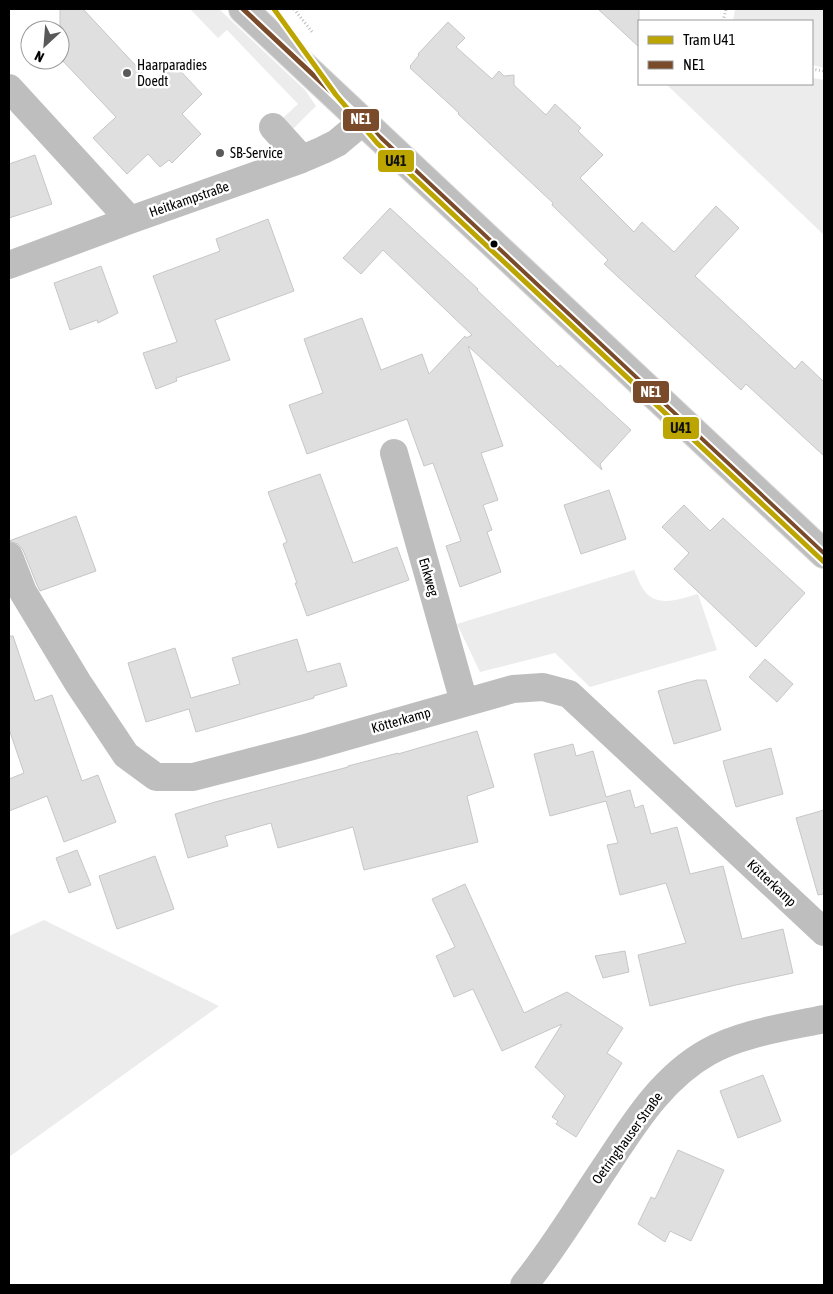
<svg xmlns="http://www.w3.org/2000/svg" width="833" height="1294" font-family="'Asap Condensed',sans-serif">
<style>
.green{fill:#ececec}
.building{fill:#dfdfdf;stroke:#c7c7c7}
.lines{fill:none;stroke-linecap:round;stroke-linejoin:round}
.major-casing{stroke:#dbdbdb;stroke-width:30}
.path{stroke:#b9b9b9;stroke-width:3;stroke-dasharray:1 2.5;stroke-linecap:butt}
.minor{stroke:#bebebe;stroke-width:28}
.major{stroke:#bebebe;stroke-width:28}
.bus-1-casing{stroke:#fff;stroke-width:9}
.bus-1{stroke:#7a4b2a;stroke-width:5}
.tram-1-casing{stroke:#fff;stroke-width:9}
.tram-1{stroke:#bda500;stroke-width:5}
.poi-dot{fill:#595959;stroke:#fff;stroke-width:2}
.bus-dot{fill:#000;stroke:#fff;stroke-width:2}
.labels{text-anchor:middle;stroke-width:5;stroke-linejoin:round;paint-order:stroke}
.poi-label{font-size:14px;fill:#000;stroke:#fff;text-anchor:start}
.street-label{font-size:14px;fill:#000;stroke:#fff}
.line-badge{stroke:#fff;stroke-width:2}
.badge-label{font-size:14px;text-anchor:middle;font-weight:bold;fill:#fff}
.pale-badge-label{font-size:14px;text-anchor:middle;font-weight:bold;fill:#111}
</style>
<rect width="100%" height="100%" fill="#fff"/>
<path class="green" d="M190,9H219L305,90L316,106L292,130L282,119L298,104L227,30L218,38Z
M735,9H824V68L812,65V21H733Z
M812,78L824,80V235L666,84H812Z
M634,570C637,576 639,583 643,589C656,609 679,599 698,594L717,650L590,687L555,653L480,672L457,624Z
M44,920L219,1006L9,1157V936Z"/>
<path class="building" d="M60,9H83L152,83L173,63L202,94L182,114L201,134L172,163L169,160L160,167L148,154L127,174L93,138L116,117L60,58Z
M598,9H639V47Z
M448,22L465,38L456,47L492,79L499,71L504,76L514,75V85L546,115L555,104L581,128L578,131L603,155L580,178L634,232L642,222L674,252L716,206L739,228L695,276L795,369L802,361L824,382V456L746,384L741,390L604,264L608,260L552,205L553,203L458,114L459,113L410,68L411,67L410,66L419,55L418,54Z
M35,155L52,204L9,218V164Z
M390,208L478,289L477,290L558,367L560,365L631,430L600,464L602,470L468,346L503,446L481,453L498,500L483,505L492,530L487,532L501,572L460,587L446,546L461,541L433,463L424,466L407,419L307,454L289,405L323,393L304,339L362,318L381,370L422,354L429,374L462,339L465,336L466,338L472,335L383,250L361,274L343,258Z
M268,219L294,291L215,320L230,360L176,378L177,381L156,389L143,353L177,342L153,276L220,251L216,239Z
M101,266L118,313L98,323L97,320L70,330L54,283Z
M320,474L353,563L397,547L409,580L307,616L295,583H297L283,544L287,542L268,492Z
M609,490L626,539L581,554L564,505Z
M684,505L710,531L723,518L805,593L756,647L674,569L689,553L662,527Z
M76,516L96,571L40,591L37,585L23,550L18,544L9,541Z
M9,636H13L35,701L52,695L82,781L98,775L116,822L64,842L47,796L9,811V779L24,773L9,729Z
M297,639L307,672L340,663L347,686L314,696V698L196,732L189,709L146,722L128,663L175,648L191,698L240,684L232,658Z
M765,659L793,684L777,702L749,677Z
M697,680H706L721,730L674,744L658,691Z
M477,731L494,787L467,796L478,842L364,870L353,827L278,848L271,823L225,836L228,846L188,858L175,814L215,802L348,767V766L398,753V754Z
M573,744L576,756L593,751L606,797L630,790L635,808L643,805L651,834L677,827L690,874L723,866L742,939L783,929L793,973L736,985L650,1006L638,955L686,943L666,883L620,895L607,845L618,843L606,801L550,816L534,754Z
M771,748L783,794L736,807L723,761Z
M824,810V894L818,895L796,818Z
M77,850L91,885L69,893L56,858Z
M155,856L174,909L117,929L99,876Z
M465,884L524,1013L567,992L623,1028L607,1053L622,1063L576,1137L556,1124L558,1121L552,1117L565,1096L535,1067L562,1024L502,1051L473,989L454,997L436,956L455,947L432,899Z
M625,951L629,972L603,978L595,956Z
M763,1075L781,1121L738,1138L720,1091Z
M678,1150L724,1170L691,1241L670,1231L665,1242L638,1224L651,1197L655,1199Z"/>
<g class="lines">
<g class="major-casing">
<path id="major" d="M243,9L824,554"/>
</g>
<path class="path" d="M294,9L313,33
M723,21L726,9
M812,69L824,71"/>
<path class="minor" d="M9,88L130,220
M273,127L302,159
M9,265L130,220L302,159L323,150L337,143L362,122
M394,453L464,702
M9,556L23,592L78,683L126,755L156,777H193L309,747L513,689L543,687L569,694L824,932
M524,1285C555,1247 580,1204 608,1163C635,1122 663,1077 708,1052C741,1033 787,1027 824,1019"/>
<use href="#major" class="major"/>
<g class="bus-1-casing">
<path id="bus-1" d="M243,9L824,554"/>
</g>
<use href="#bus-1" class="bus-1"/>
<g class="tram-1-casing">
<path id="tram-1" d="M274,9L336,95L377,143L824,562"/>
</g>
<use href="#tram-1" class="tram-1"/>
</g>
<g class="poi-dot">
<circle cx="127" cy="73" r="5"/>
<circle cx="220" cy="153" r="5"/>
</g>
<circle class="bus-dot" cx="494" cy="244" r="4.5"/>
<g class="labels">
<g class="poi-label">
<text x="137" y="70">Haarparadies<tspan x="137" dy="16">Doedt</tspan></text>
<text x="230" y="158">SB-Service</text>
</g>
<g class="street-label">
<text transform="translate(189 199) rotate(-19)" y="5">Heitkampstraße</text>
<text transform="translate(429 577) rotate(74)" y="5">Enkweg</text>
<text transform="translate(401 720) rotate(-16)" y="5">Kötterkamp</text>
<text transform="translate(772 883) rotate(43)" y="5">Kötterkamp</text>
<text transform="translate(627 1138) rotate(-54)" y="5">Oetringhauser Straße</text>
</g>
</g>
<g class="line-badge">
<rect x="342" y="108" width="38" height="24" rx="5" fill="#7a4b2a"/>
<rect x="377" y="149" width="38" height="24" rx="5" fill="#bda500"/>
<rect x="632" y="380" width="38" height="24" rx="5" fill="#7a4b2a"/>
<rect x="662" y="416" width="38" height="24" rx="5" fill="#bda500"/>
</g>
<g class="badge-label">
<text x="361" y="124">NE1</text>
<text x="651" y="397">NE1</text>
</g>
<g class="pale-badge-label">
<text x="396" y="166">U41</text>
<text x="681" y="433">U41</text>
</g>
<rect width="833" height="1294" fill="none" stroke="#000000" stroke-width="20"/>
<rect x="638" y="20" width="175" height="65" fill="#ffffff" stroke="#999999"/>
<rect x="648" y="36" width="25" height="8" fill="#bda500" stroke="#999999"/>
<text x="683" y="45" font-size="15" fill="#000000">Tram U41</text>
<rect x="648" y="61" width="25" height="8" fill="#7a4b2a" stroke="#999999"/>
<text x="683" y="70" font-size="15" fill="#000000">NE1</text>
<g transform="translate(45 45) rotate(206)"><circle r="24" fill="#ffffff" stroke="#999999"/>
<path d="M0-4L9 19L0 12L-9 19Z" fill="#595959"/>
<text y="-8" font-size="14" font-weight="bold" text-anchor="middle" fill="#000000">N</text>
</g>
</svg>
